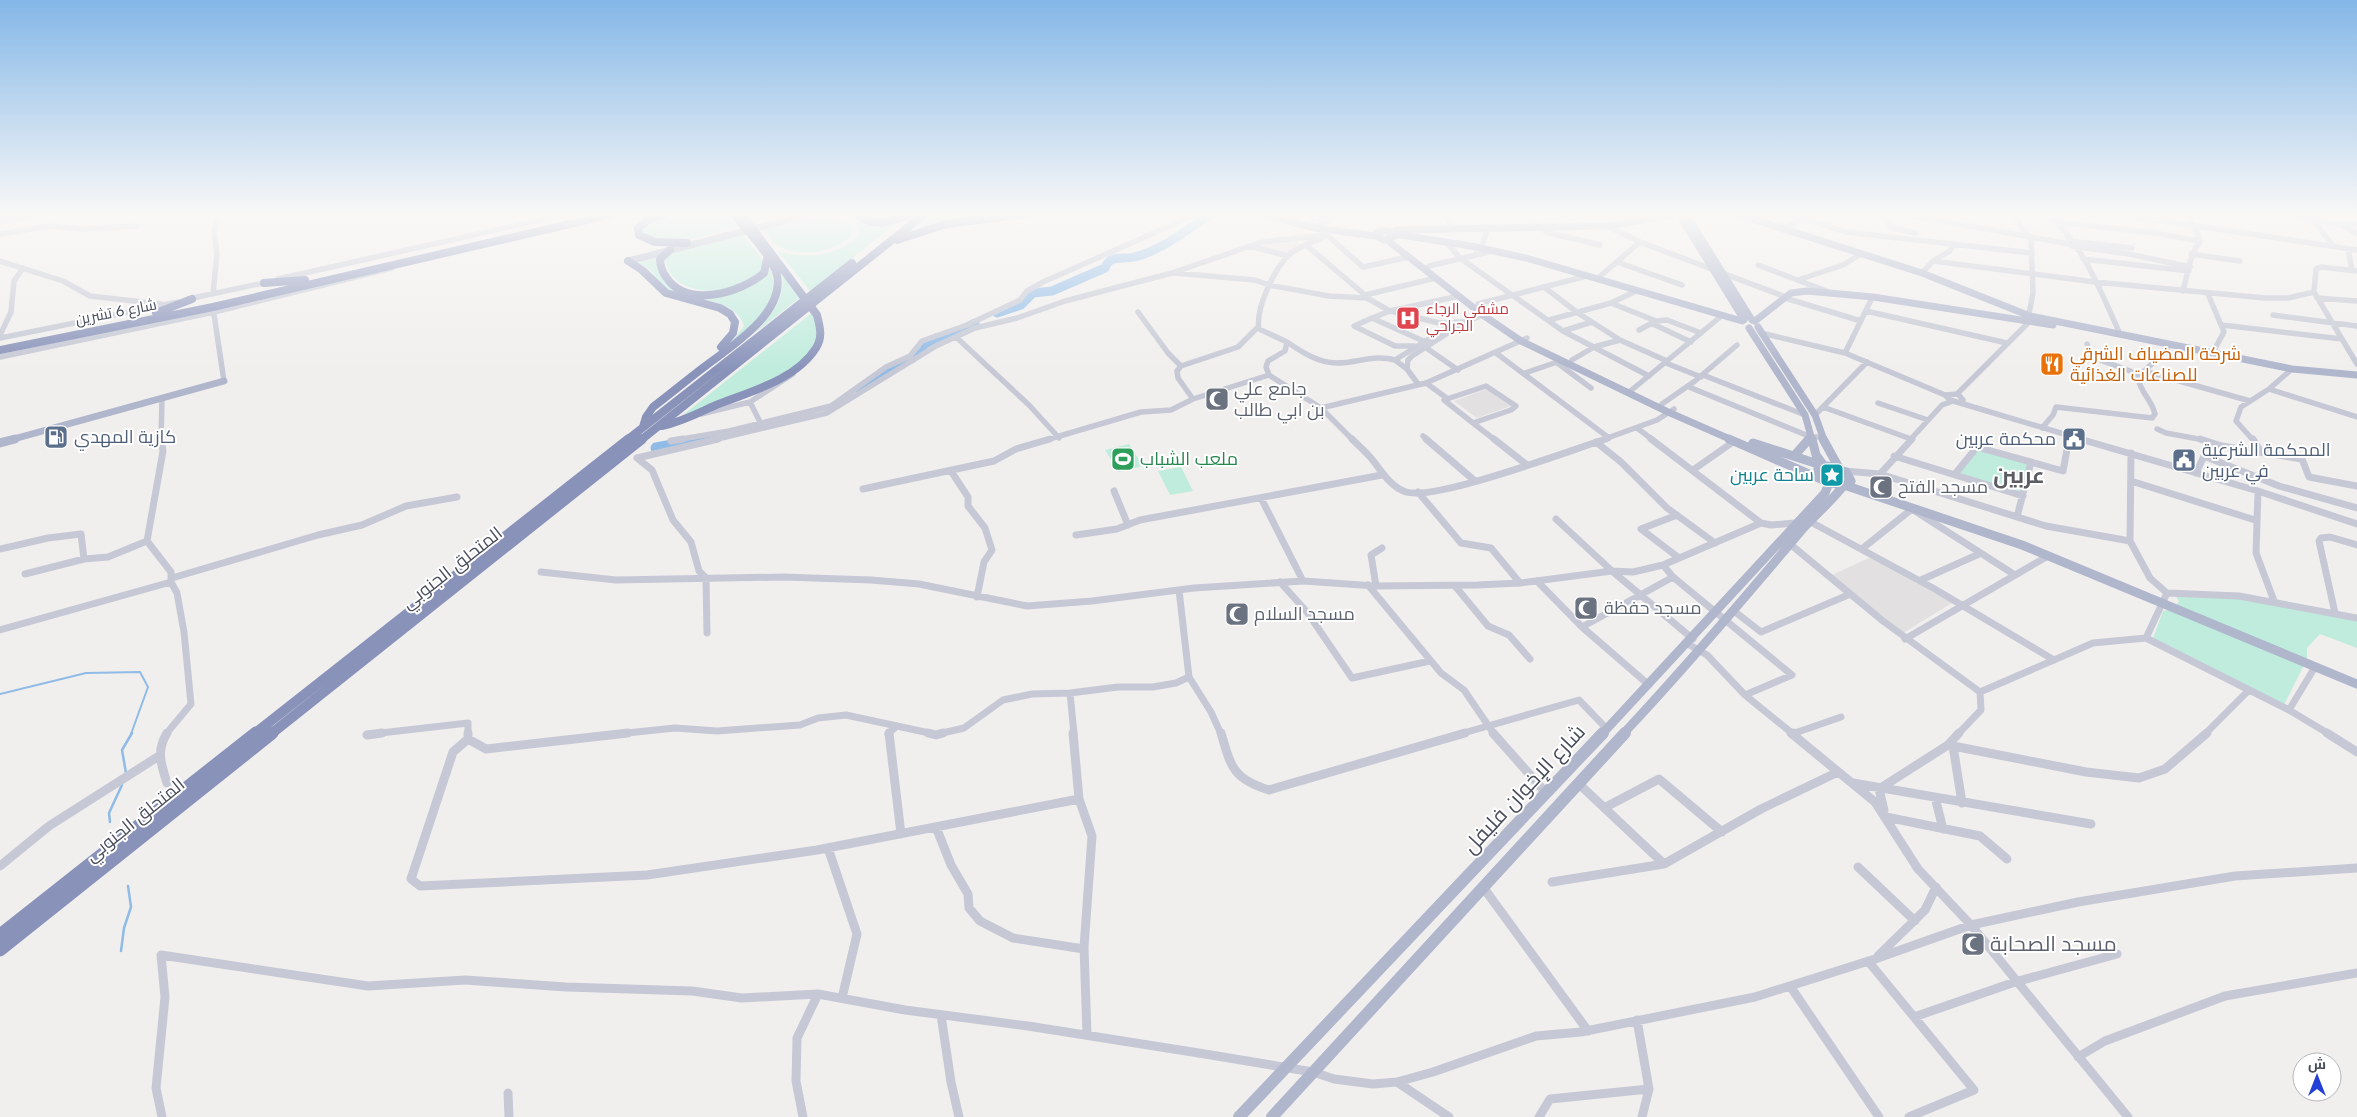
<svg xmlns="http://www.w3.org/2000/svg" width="2357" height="1117" font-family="Lato,Cairo,sans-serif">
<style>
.education{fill:#e2e0e0}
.green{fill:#bfecdd}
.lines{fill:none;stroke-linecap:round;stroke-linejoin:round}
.stream-far2{stroke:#8fbbe6;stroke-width:1}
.stream-far1{stroke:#8fbbe6;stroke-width:2}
.stream{stroke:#8fbbe6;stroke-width:2.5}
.river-far1{stroke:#8fbbe6;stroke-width:9}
.river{stroke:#8fbbe6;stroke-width:11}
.minor-far2{stroke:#c6c9d5;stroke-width:5.5}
.minor-far1{stroke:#c6c9d5;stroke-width:7}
.minor{stroke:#c6c9d5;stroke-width:9}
.major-far2{stroke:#b0b6cc;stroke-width:7}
.major-far1{stroke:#b0b6cc;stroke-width:9}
.major{stroke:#b0b6cc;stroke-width:12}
.highway-far2{stroke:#8993ba;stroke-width:8}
.highway-far1{stroke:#8993ba;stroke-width:10}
.highway{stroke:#8993ba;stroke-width:13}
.labels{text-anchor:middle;stroke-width:4;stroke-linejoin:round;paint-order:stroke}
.far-health-label{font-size:15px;fill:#be3a42;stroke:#fff;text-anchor:start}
.far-street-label{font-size:15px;fill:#484c5b;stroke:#fff}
.food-label{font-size:18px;fill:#c56008;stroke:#fff;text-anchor:start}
.worship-label{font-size:18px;fill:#5b616d;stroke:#fff;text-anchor:start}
.service-label{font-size:18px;fill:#4e5e75;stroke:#fff;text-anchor:start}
.leisure-label{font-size:18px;fill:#27864d;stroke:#fff;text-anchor:start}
.culture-label{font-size:18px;fill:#0d838f;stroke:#fff;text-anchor:end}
.street-label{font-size:18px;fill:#484c5b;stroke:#fff}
.near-street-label{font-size:21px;fill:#484c5b;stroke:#fff}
.near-worship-label{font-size:21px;fill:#5b616d;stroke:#fff;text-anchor:start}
.district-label{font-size:22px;font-weight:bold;fill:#5b5d63;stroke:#fff}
</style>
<rect width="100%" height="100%" fill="#f1efee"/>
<path class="education" d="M1293,239L1302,245L1285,254L1255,247Z
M1487,389L1511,406L1477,418L1454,401Z
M1871,557L1952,603L1903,633L1832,575Z"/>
<path class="green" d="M669,213H724L731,217L737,226C708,234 669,251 642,232V227Z
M856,213L861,218L901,220L810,291L778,251C803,260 844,256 860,233C857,214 836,214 820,214Z
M936,213L995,216L911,233Z
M826,217L839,219L853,227V233C839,253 796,259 776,244C771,241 767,234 763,229L804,219Z
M742,234L764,262C757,294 673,307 665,259L676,252Z
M661,254L659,259L670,284L702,295L753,284L762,279L770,268C783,305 753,326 727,348L744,326C737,298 691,300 669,291C659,286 654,271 645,266C641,264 637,264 634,262Z
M781,270L802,296L756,332C772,315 788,295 781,270Z
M813,312C814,319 818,328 817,335C815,373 714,404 683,415Z
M1129,444L1143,466L1119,472L1105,450Z
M1978,449L2029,462L2020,494L1959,474Z
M1181,467L1193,491L1170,495L1158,471Z
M2196,594L2275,603L2357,621V648L2320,634L2307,648V659L2284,705L2153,638L2163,611L2174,609L2179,601L2176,597Z"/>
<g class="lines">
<path class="stream-far2" d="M1278,213L1284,217
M1306,222L1319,220L1333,213"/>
<path class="stream-far1" d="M0,694L86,673L140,672L148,687L131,734"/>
<path class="stream" d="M126,773L122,750L132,733
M110,822L109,813L122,785
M121,951L124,928L131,907L128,886"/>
<path class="river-far1" d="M997,313L1021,305L1033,293L1052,291L1105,268C1110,254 1122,260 1134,257C1161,251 1190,228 1212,213
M859,389L891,367L913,358L925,344L936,338L950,336L975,323
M698,440L725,435"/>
<path class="river" d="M656,448L705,439"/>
<path class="minor-far2" d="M1443,213L1453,228
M1786,213L1845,232L2032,253
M1881,213L1892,228L1916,233
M1897,213L2070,244
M2013,213L2028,237
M2046,213C2083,243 2101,292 2120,334
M2111,213L2357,250
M2277,213L2338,224H2357
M2308,213L2333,246
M0,221L53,213
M1758,222L1769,213
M2057,222L2155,233L2200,241
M2339,224L2357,234
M1607,226L1640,242
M1543,227L1546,232L1600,245
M1315,228L1342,213
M1783,230L1802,218L1818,213
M0,234L49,226L83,229L136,226
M2068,241L2132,248
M1448,244L1460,258L1563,331L1649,376
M1306,245L1365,295
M1249,246L1288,256
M2072,246L2129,254L2190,267
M1475,249L1482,246L1488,227
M2348,249L2352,270
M2191,254L2240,261
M2083,259L2189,271
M0,261L63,281L90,296L161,304
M1933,261L2095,282L2265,298H2288L2314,292L2316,269L2321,267L2357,271
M1617,262L1682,285
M1758,265L1829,292
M1429,266L1489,252
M1174,273L1255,280L1269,285L1329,296L1367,298L1390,311L1439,323H1454
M1922,273L1933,261L1950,251L1953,245
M1598,278L1640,242L1786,297
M278,279L571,213
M1798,280L1843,265L1861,254
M1544,287L1578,313L1620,340L1594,347L1572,360
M2183,291C2188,273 2189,256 2200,241L2189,213
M2314,292L2357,364
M213,294L217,253L214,231L217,213
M2208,294L2224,332L2213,352
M1367,298L1365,295L1436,278
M1785,298L1861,321
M2317,298L2357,301
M188,299L268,282
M1611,303L1656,321L1667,320L1701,333
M1478,304L1583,277
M213,308L224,381
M1866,311L2007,343
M1138,312L1168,353L1181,366
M2273,315L2357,326
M1372,318L1354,326L1395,346H1414
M1549,320L1611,303L1634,292
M1651,323L1691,342
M2222,325L2342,339
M1639,330L1654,322
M1563,331L1592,322
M1761,333L1845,353L1945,395
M0,335L11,312L14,281L23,268
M956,337L1029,405L1059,438
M0,338L178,302
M1620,340L1667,361
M1287,342C1302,352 1318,363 1337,363C1357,363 1375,354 1395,360
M1430,344L1372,318L1390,311L1459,296
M2087,344L2092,357L2141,375
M1425,347L1458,370
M1496,353L1609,438
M1845,353L1872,298
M0,357L214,312L392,268
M1556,362L1591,388
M1666,363L1701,377
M1407,369L1408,360L1412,356L1465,322L1483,315
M2144,371L2250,401
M1525,373L1560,361
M1269,375L1266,367L1268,361L1285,351L1287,342L1259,329C1255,309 1275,267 1290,254C1300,246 1313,242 1325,236
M1703,375L1805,415
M1426,383L1448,399
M1418,384L1407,369L1395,360L1456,322H1465
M1486,386L1516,406L1511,410L1473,423L1444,400Z
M1689,387L1811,437H1822
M2269,389L2357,417
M1628,393L1719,318
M1957,394L2027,324L2033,293L2031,237
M1193,399L1178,378L1177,371L1181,366L1238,347L1258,327
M750,402L762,426
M1959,402L1963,400L1958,394L1945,395L1950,400L2084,440
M1878,403L1928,420
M1662,404L1695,381L1737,345
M1823,407L1911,439
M1321,408L1426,383L1527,338
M701,414L750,402L793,374
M1815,415L1867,362
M1473,423L1495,440
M1637,428L1653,440
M2042,428L2053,415L2056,407L2152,418L2155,414C2152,400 2140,392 2138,378L2171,344
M2157,429L2166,433L2204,440
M1423,436L1428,440
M161,440L162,399
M676,440L729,431L831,406L886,367L910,356L922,341L967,325L1020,300L1027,291L1043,282L1199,213
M713,440L827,413L936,346L975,328L1017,318L1065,301L1172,273L1262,242L1327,235L1363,267L1409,257
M1046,440L1141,412L1171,410L1193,399L1269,375L1321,408L1353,440
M1602,440L1657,420L1674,409
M1910,440L1942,405L1953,401
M2069,440L2070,436
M2253,440L2236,421L2241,407L2269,389L2292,369"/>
<path class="minor-far1" d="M161,439L163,451L147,541L171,572V582L177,593L184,632L191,704L166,734
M1352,439C1358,445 1365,451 1371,458C1381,470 1390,487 1406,492C1436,501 1571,450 1606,439
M1426,439L1475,481
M1494,439L1527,465
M1651,439L1761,523
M2080,439L2258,491L2357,524
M2200,439L2222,446L2302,459L2309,477L2357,486
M2253,439L2261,452
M671,441L683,439
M1596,442L1621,462L1667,508L1715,543
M2131,453L2130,541L2150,578L2167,593
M1894,456L2023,496
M637,458L718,439
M637,458L652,470L673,520L691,542L699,571L706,578L707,633
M1693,470L1733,442
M951,471L968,497V506L985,528L992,550L984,562L977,597
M1845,471L1880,474L1912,439
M2196,473L2204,456L2279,486L2357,508
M1880,474L2046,526L2130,541
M1955,474L1977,447L2063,471L2069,439
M2131,481L2255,520
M863,489L994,461L1016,449L1050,439
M1114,491L1128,525
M2258,491L2256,553L2274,601
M1418,492L1461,543L1491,548L1520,583
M1261,498L1303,581
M2017,517L2031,462
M1556,519L1612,571L1693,639
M1809,521L1933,588L2054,660
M1641,529L1679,558
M1641,529L1677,515
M1076,535L1117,529L1140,520L1382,475
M1790,544L1883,621L1980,692
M1863,548L1912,509L2015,575
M0,549L48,538L81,534L84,559
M1663,565L1673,577L1792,675L1745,695
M541,572L616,580L783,577L871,580L919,584L1027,606L1092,601L1194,588L1303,581L1376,586L1477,585L1520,583L1612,571L1633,572L1663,565L1761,523L1771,525L1795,523
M25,574L84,559L108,557L147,541
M172,578L318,535L362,525L406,506L457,497
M1921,580L1979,554
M1537,581L1582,627L1673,577
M1280,582L1307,612L1352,678L1430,661
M1368,585L1441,673L1464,690L1494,734
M1376,586L1371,555L1382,548
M1455,586L1488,626L1509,635L1530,659
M1734,611L1761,632L1848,595
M2335,613L2319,541L2321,538L2330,537L2357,545
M1582,627L1649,685
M0,630L171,582
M2146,638L2289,710L2329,734
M1905,639L2048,556
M1688,644L1707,655L1745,695L1793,734
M1189,677L1211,712L1221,734
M1070,693L1074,734
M2289,710L2315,667
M372,734L468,723V734
M617,734L675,728L717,731L800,725L818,718L846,715L934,734
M888,734L897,726
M938,734L964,728L1003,700L1032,694L1070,693L1118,687H1153L1176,683L1189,677L1179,590
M1460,734L1579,700L1607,729
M1792,734L1841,717
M1958,734L1981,710L1980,692L2093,643L2146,638L2167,593L2239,596L2357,618
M2205,734L2249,690"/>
<path class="minor" d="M167,733C156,751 161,764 167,783
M468,733V739L486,749L628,733
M889,733L901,834
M928,733L936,735L943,733
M1073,733L1079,799L1092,836L1084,947L1087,1035
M1221,733C1231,767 1233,779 1269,790L1465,733
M1493,733L1546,793
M1791,733L1875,802L1918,869L1971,925L2128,1117
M2327,733L2357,752
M1792,734L1794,733
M367,735L382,733
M468,739L453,752L411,879L420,886L647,875L817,850L1079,799
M1948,745L2086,772L2139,778L2165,769L2207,733
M1953,746L1962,803
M1853,783L2091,824
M1579,784L1664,864
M1935,797L1943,829
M1604,808L1659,779L1722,832
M1884,810L1879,789L1948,745L1959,733
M1886,817L1980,836L2007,859
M936,827L951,865L968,894L969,908L980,921L1013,938L1084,949
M828,848L857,934L842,998
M0,866L49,826L159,756
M1858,867L1915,921
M1552,882L1664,864L1761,809L1838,772
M1483,887L1588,1031
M1878,956L1925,910L1936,887
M1868,961L1974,1090L1909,1117
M1790,986L1879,1117
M941,1015L951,1082L959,1117
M1914,1017L2015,982L2117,954
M1637,1020L1649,1089L1642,1117
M2078,1057L2105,1041L2225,996L2357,973
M1397,1082L1449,1117
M508,1093L509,1117
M162,1117L156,1088L165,997L161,955L368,986L465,980L566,987L692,991L742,998L818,994L905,1010L1028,1026L1205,1054L1313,1072L1334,1079L1373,1084L1397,1082L1433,1072L1536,1036L1581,1032L1755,997L1875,959L1971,925L2078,902L2235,876L2357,868
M803,1117L796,1081L797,1038L818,994
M1539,1117L1550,1099L1649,1089"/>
<path class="major-far2" d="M1257,213L1315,228L1376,236
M1734,213L1922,273L2030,316L2292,369L2357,375
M1396,230L1607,226L1687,213
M1385,231L1392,232L1395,236L1384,240L1375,235L1377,232Z
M1394,234L1471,246L1526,258L1742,321
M1387,240L1483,315L1521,341L1668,412L1732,440
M628,261L815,213
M1744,320L1682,219L1684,216L1689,219L1752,320
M1755,321L1791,293L1807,291L1873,297L2053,325
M1758,327L1815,415L1824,440
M1749,328L1805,415L1812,440
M10,440L224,381
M1808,440L1811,437"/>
<path class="major-far1" d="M1729,439L1823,480
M1812,439L1816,455L1824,466
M1823,439L1839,468
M0,443L15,439
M1753,443L1824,466
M1794,456L1809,439
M1828,466L1846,472L1851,481C1838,489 1828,482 1818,473V469Z
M1602,734L1825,493L1829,483
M1623,734C1684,669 1742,601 1800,532C1814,516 1831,502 1844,485L2022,545L2357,684"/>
<path class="major" d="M1239,1117L1603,733
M1272,1117L1625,733"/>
<path class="highway-far2" d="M667,213L647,221L638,228L639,235L655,242L687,243
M857,213C871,230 895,221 912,213
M897,240L946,224L1033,213
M670,250L660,259C660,266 662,271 666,277C687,309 740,293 764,273L767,259
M628,261L642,270L666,293L720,308L730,314L735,322L733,333L721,347
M264,283L305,280
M156,313L192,299
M0,350L213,307L617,213
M662,426C681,422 698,413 716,405C749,392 796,380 816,348C823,337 820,327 817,315L741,213
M643,427L646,417L653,407C670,394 687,380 704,367C730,347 785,314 777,275C772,255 746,230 733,213
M627,440L852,263
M641,440L926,213"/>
<path class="highway-far1" d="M254,734L629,439
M271,734L642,439"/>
<path class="highway" d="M0,935L256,733
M0,950L272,733"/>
</g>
<linearGradient id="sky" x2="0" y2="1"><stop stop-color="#84b7e7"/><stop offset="0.58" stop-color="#f9f8f7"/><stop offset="1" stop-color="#f9f8f7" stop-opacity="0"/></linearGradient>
<rect width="2357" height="370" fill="url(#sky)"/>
<defs>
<g id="hospital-square" transform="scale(1.25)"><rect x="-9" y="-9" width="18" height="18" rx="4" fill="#e0444e" stroke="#fff"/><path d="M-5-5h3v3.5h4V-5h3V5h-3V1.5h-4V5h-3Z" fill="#fff"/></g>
<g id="restaurant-square" transform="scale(1.25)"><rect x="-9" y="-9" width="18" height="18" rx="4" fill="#e8710a" stroke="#fff"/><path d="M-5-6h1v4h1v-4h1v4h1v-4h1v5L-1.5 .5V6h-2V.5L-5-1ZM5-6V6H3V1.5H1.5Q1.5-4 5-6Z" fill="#fff"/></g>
<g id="mosque-square" transform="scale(1.25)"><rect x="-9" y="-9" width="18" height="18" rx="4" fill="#6b7280" stroke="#fff"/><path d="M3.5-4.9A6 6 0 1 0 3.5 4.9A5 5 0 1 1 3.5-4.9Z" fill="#fff"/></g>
<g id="fuel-square" transform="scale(1.25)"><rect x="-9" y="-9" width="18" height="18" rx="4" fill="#5c6f8a" stroke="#fff"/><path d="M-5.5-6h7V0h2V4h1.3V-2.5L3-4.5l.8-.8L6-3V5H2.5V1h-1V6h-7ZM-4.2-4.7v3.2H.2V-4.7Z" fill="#fff"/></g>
<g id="civic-square" transform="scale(1.25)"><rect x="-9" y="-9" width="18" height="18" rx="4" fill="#5c6f8a" stroke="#fff"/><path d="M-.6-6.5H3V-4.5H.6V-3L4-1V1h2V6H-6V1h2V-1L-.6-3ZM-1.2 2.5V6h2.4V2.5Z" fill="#fff"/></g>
<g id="stadium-square" transform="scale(1.25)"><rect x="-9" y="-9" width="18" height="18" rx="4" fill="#2e9e5b" stroke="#fff"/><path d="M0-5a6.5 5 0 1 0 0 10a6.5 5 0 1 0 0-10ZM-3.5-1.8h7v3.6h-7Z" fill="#fff"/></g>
<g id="sight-square" transform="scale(1.25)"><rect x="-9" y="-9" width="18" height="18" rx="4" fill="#0f9aa8" stroke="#fff"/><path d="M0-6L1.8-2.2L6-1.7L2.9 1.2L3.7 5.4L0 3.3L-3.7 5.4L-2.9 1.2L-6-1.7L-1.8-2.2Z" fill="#fff"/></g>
</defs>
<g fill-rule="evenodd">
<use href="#hospital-square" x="1408" y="318"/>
<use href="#restaurant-square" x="2052" y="364"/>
<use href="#mosque-square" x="1217" y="399"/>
<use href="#fuel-square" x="56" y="437"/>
<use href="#civic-square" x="2074" y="439"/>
<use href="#stadium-square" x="1123" y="459"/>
<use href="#civic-square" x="2184" y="460"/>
<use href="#sight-square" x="1832" y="475"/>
<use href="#mosque-square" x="1881" y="487"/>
<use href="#mosque-square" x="1586" y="608"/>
<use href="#mosque-square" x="1237" y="614"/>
<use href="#mosque-square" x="1973" y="944"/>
</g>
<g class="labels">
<g class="far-health-label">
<text x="1426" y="314">مشفى الرجاء<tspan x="1426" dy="17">الجراحي</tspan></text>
</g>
<g class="far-street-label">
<text transform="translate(116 312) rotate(-11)" y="5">شارع 6 تشرين</text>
</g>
<g class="food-label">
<text x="2070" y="360">شركة المضياف الشرقي<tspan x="2070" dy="21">للصناعات الغذائية</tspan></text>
</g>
<g class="worship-label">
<text x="1234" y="395">جامع علي<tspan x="1234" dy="21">بن ابي طالب</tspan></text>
<text x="1898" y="493">مسجد الفتح</text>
<text x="1604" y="614">مسجد حفظة</text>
<text x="1254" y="620">مسجد السلام</text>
</g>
<g class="service-label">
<text x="74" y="443">كازية المهدي</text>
<text x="2056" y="445" text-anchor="end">محكمة عربين</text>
<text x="2202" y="456">المحكمة الشرعية<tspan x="2202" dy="21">في عربين</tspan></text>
</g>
<g class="leisure-label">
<text x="1140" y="465">ملعب الشباب</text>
</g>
<g class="culture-label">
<text x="1814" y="481">ساحة عربين</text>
</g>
<g class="street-label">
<text transform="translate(452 568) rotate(-38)" y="6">المتحلق الجنوبي</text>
<text transform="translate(135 820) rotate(-39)" y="6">المتحلق الجنوبي</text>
</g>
<g class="near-street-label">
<text transform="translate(1524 789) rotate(-47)" y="7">شارع الإخوان فليفل</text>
</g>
<g class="near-worship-label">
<text x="1990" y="951">مسجد الصحابة</text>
</g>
<g class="district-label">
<text x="2019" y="483">عربين</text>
</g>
</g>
<g transform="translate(2317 1077)"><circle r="24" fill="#ffffff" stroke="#b6b7bd"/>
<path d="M0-4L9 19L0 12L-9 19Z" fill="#243fd5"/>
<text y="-8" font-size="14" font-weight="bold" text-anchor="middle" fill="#484c5b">ش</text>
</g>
</svg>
